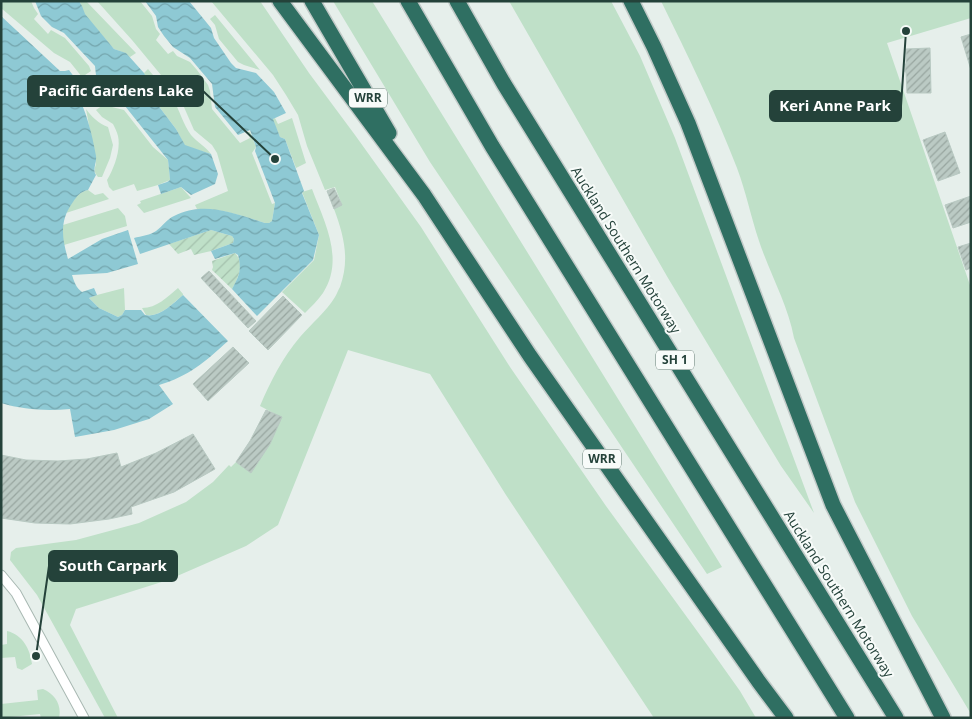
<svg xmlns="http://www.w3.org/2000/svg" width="972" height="719" font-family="'Open Sans',sans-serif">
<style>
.green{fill:#bfe0c8}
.garden{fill:url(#garden-furrows)}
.water{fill:url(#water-waves)}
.building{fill:url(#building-hatch);stroke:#b8c9c2}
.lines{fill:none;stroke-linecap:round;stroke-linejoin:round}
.service-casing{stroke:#a8b8b2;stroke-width:11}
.motorway-casing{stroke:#c2cac8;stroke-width:18}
.service{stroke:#fff;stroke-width:9}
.motorway{stroke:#2f6f62;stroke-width:15}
.labels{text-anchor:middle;stroke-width:4;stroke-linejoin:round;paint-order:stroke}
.shield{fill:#f7fbf9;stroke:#637a73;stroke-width:1}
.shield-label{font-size:12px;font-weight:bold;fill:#24423a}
.street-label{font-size:14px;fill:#24423a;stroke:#f7fbf9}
.leader{fill:none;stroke:#24423a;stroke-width:2}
.callout-dot{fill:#24423a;stroke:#f7fbf9;stroke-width:2}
.callout{fill:#24423a;stroke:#24423a;stroke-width:2}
.callout-label{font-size:15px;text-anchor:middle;font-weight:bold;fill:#fff}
</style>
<defs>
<pattern id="garden-furrows" width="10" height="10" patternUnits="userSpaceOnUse" patternTransform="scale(1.25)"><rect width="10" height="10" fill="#bfe0c8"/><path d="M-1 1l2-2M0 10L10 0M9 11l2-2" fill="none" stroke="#a4c1ad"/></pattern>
<pattern id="water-waves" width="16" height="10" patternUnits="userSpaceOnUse" patternTransform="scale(1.25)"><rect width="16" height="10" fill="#8ec9d4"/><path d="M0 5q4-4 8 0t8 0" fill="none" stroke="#74a5ad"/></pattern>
<pattern id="building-hatch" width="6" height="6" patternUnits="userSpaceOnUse" patternTransform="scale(1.25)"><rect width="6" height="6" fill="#bbcac4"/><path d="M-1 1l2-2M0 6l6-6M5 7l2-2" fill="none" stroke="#98a6a0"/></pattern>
</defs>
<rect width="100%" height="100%" fill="#e6efeb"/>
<path class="green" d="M1,1H31L34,8L38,14L34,19L48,34L51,30L65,38L89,66L91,71L82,77L70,62L54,53L1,8Z
M81,1H86L136,53L130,57L125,53L114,49L84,14L80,2Z
M97,1H140L152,16L156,29L160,34L156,40L168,54L173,51L177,56L190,62L197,70L208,85L210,91L212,109L240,143L250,138L247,132H250L256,147L252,153L272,204L275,203L272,221L269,223H265C243,216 221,208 197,209L195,205L228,191L217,153L212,145L194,130L180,98L132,40Z
M211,1H260L309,73L355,135L421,227L510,367L606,506L708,646L740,691L756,718H654L506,495L430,374L348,350L278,525L246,546L168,580L76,609L70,625L118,718H105L37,595L10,560L11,552L16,548L76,540L139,523L186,502L213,482L229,465L231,467L236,462L251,473L270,444L281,417L260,406C270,382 283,357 300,337C311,324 326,312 335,297C337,294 338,290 340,287C350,259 344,236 334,209L342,205L335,187L325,190L307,146L298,115L286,95L273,75Z
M333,1H372L722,567L707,574L430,162Z
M509,1H611L640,56L675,138L814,513L781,466L668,278Z
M661,1H971V18L887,43L971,288V714L912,616L855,502L794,338C788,305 770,274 759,241C751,217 746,192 737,168C715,111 688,56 661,1Z
M215,15L260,70L244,65L238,62L219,39L215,25L210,19Z
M148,69L173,99C180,111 183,124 191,135C197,142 206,147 211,154L185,146L176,129L148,92L144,73Z
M106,103L112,107L124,110L153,147L168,160L170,180L158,185L137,191L134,184L113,191L109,187L107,180C114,168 121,150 118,136C117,132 115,128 113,124L102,117L96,110Z
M86,109C92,117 98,123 108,127L113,145L110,158L102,177H98C94,172 94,170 96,164Z
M275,118L278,124L292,118L306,163L296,168L285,139L280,137L272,119Z
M181,187L191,198L144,213L137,205L141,203L140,201Z
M312,189C324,221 345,259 323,293C318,300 311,307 305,313L282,292L314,260L319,235L302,192Z
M88,190L95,195L103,193L109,199L66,213C71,203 77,192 88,190Z
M118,208L125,216L127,226L64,245L62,233L63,225Z
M124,288L125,310L122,315L118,317L99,308L89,298L97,295Z
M178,288L183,294V295C173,303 161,317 146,315L142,308C157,308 167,297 178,288Z
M7,631C23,635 30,649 32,664L22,670L17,668L15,657L1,658V645L7,644Z
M43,689C55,694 62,705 59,718H41L40,714L1,718V704L38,700L37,690Z"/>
<path class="garden" d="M211,230L232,236L234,239L233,243L211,251L194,255L191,249L178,254L169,244Z
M235,253C245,263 238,279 232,289L212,270L213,267L212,261Z"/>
<path class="water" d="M35,1H79L82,6L85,14L114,49L126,53L144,73L146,77V88L148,92L176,129L185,145L211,154L218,174L215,184L191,195L181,187L161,194L158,185L167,182L170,180L168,160L125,106L110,102L106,98L97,85L95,66L64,33L52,27L41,16Z
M145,1H189L211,28L214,38L231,63L236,68L256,73L274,92L286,113L273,119L280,137L285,139L304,191L302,193L319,235L313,260L257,316L232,289C239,276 242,270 238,255L235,253L215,259L211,251L233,243L234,239L232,236L211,230L140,254L134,238C141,236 151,235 156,231C163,226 167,219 174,216C204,200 236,214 265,223H269L272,221L275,203L255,151L256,147L250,130L238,135L215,107L212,84L190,58L173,47L164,36L158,27L156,16Z
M1,16L60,71H65L69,70L78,82L75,86V90C86,110 92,133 96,156C97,163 92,169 96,175L88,190C80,192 77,196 73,202C59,221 62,238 68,259L102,239L128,230L138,264L107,273L72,275C74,281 76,288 82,292L94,288L97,295L89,298L99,308L118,317L122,315L125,310H141L145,315C160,318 172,304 183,295L228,341C205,362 189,376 159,385L173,404L149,419L114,430L75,437L70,409C47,411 24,410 1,403Z"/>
<path class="building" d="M971,34V70L961,37Z
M930,48L931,93H907L906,72H905V64H906V49Z
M945,132L960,173L938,181L923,140Z
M334,188L342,205L334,209L327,191Z
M971,196V222L953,228L945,205Z
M971,243V268L966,270L958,247Z
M209,271L256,321L248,328L201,278Z
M283,296L302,315L268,350L249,331Z
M233,347L249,363L208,401L193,384Z
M266,410L282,417L270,444L251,473L236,462L250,441Z
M193,434L215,469L174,492L131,507L132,514L109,519L70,524L35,523L1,518V455L26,460L58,461L87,459L117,453L121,467L156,453Z"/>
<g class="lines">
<g class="service-casing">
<path id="service" d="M1,575L16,593L84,718"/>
</g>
<g class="motorway-casing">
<path id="motorway" d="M280,1L424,195L530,356L759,682L786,718
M312,1L389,133
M408,1L492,146L847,718
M457,1L504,84L896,718
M631,1L654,47L688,123L833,505L943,718"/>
</g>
<use href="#service" class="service"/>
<use href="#motorway" class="motorway"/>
</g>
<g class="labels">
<g class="shield">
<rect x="349" y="88.5" width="38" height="19" rx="4"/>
<rect x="656" y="350.5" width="38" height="19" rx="4"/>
<rect x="583" y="449.5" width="38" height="19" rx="4"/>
</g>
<g class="shield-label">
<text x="368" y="102">WRR</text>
<text x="675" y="364">SH 1</text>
<text x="602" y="463">WRR</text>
</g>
<g class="street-label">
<text transform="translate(626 250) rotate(58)" y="5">Auckland Southern Motorway</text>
<text transform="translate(839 594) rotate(58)" y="5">Auckland Southern Motorway</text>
</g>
</g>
<path class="leader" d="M275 159L203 91M906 31L901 106M36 656L49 566"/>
<g class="callout-dot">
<circle cx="275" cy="159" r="5"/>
<circle cx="906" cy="31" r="5"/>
<circle cx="36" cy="656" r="5"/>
</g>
<g class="callout">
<rect x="28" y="76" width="175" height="30" rx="5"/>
<rect x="770" y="91" width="131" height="30" rx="5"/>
<rect x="49" y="551" width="128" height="30" rx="5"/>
</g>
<g class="callout-label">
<text x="116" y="96">Pacific Gardens Lake</text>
<text x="835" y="111">Keri Anne Park</text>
<text x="113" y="571">South Carpark</text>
</g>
<rect width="972" height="719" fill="none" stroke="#24423a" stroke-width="5"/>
</svg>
